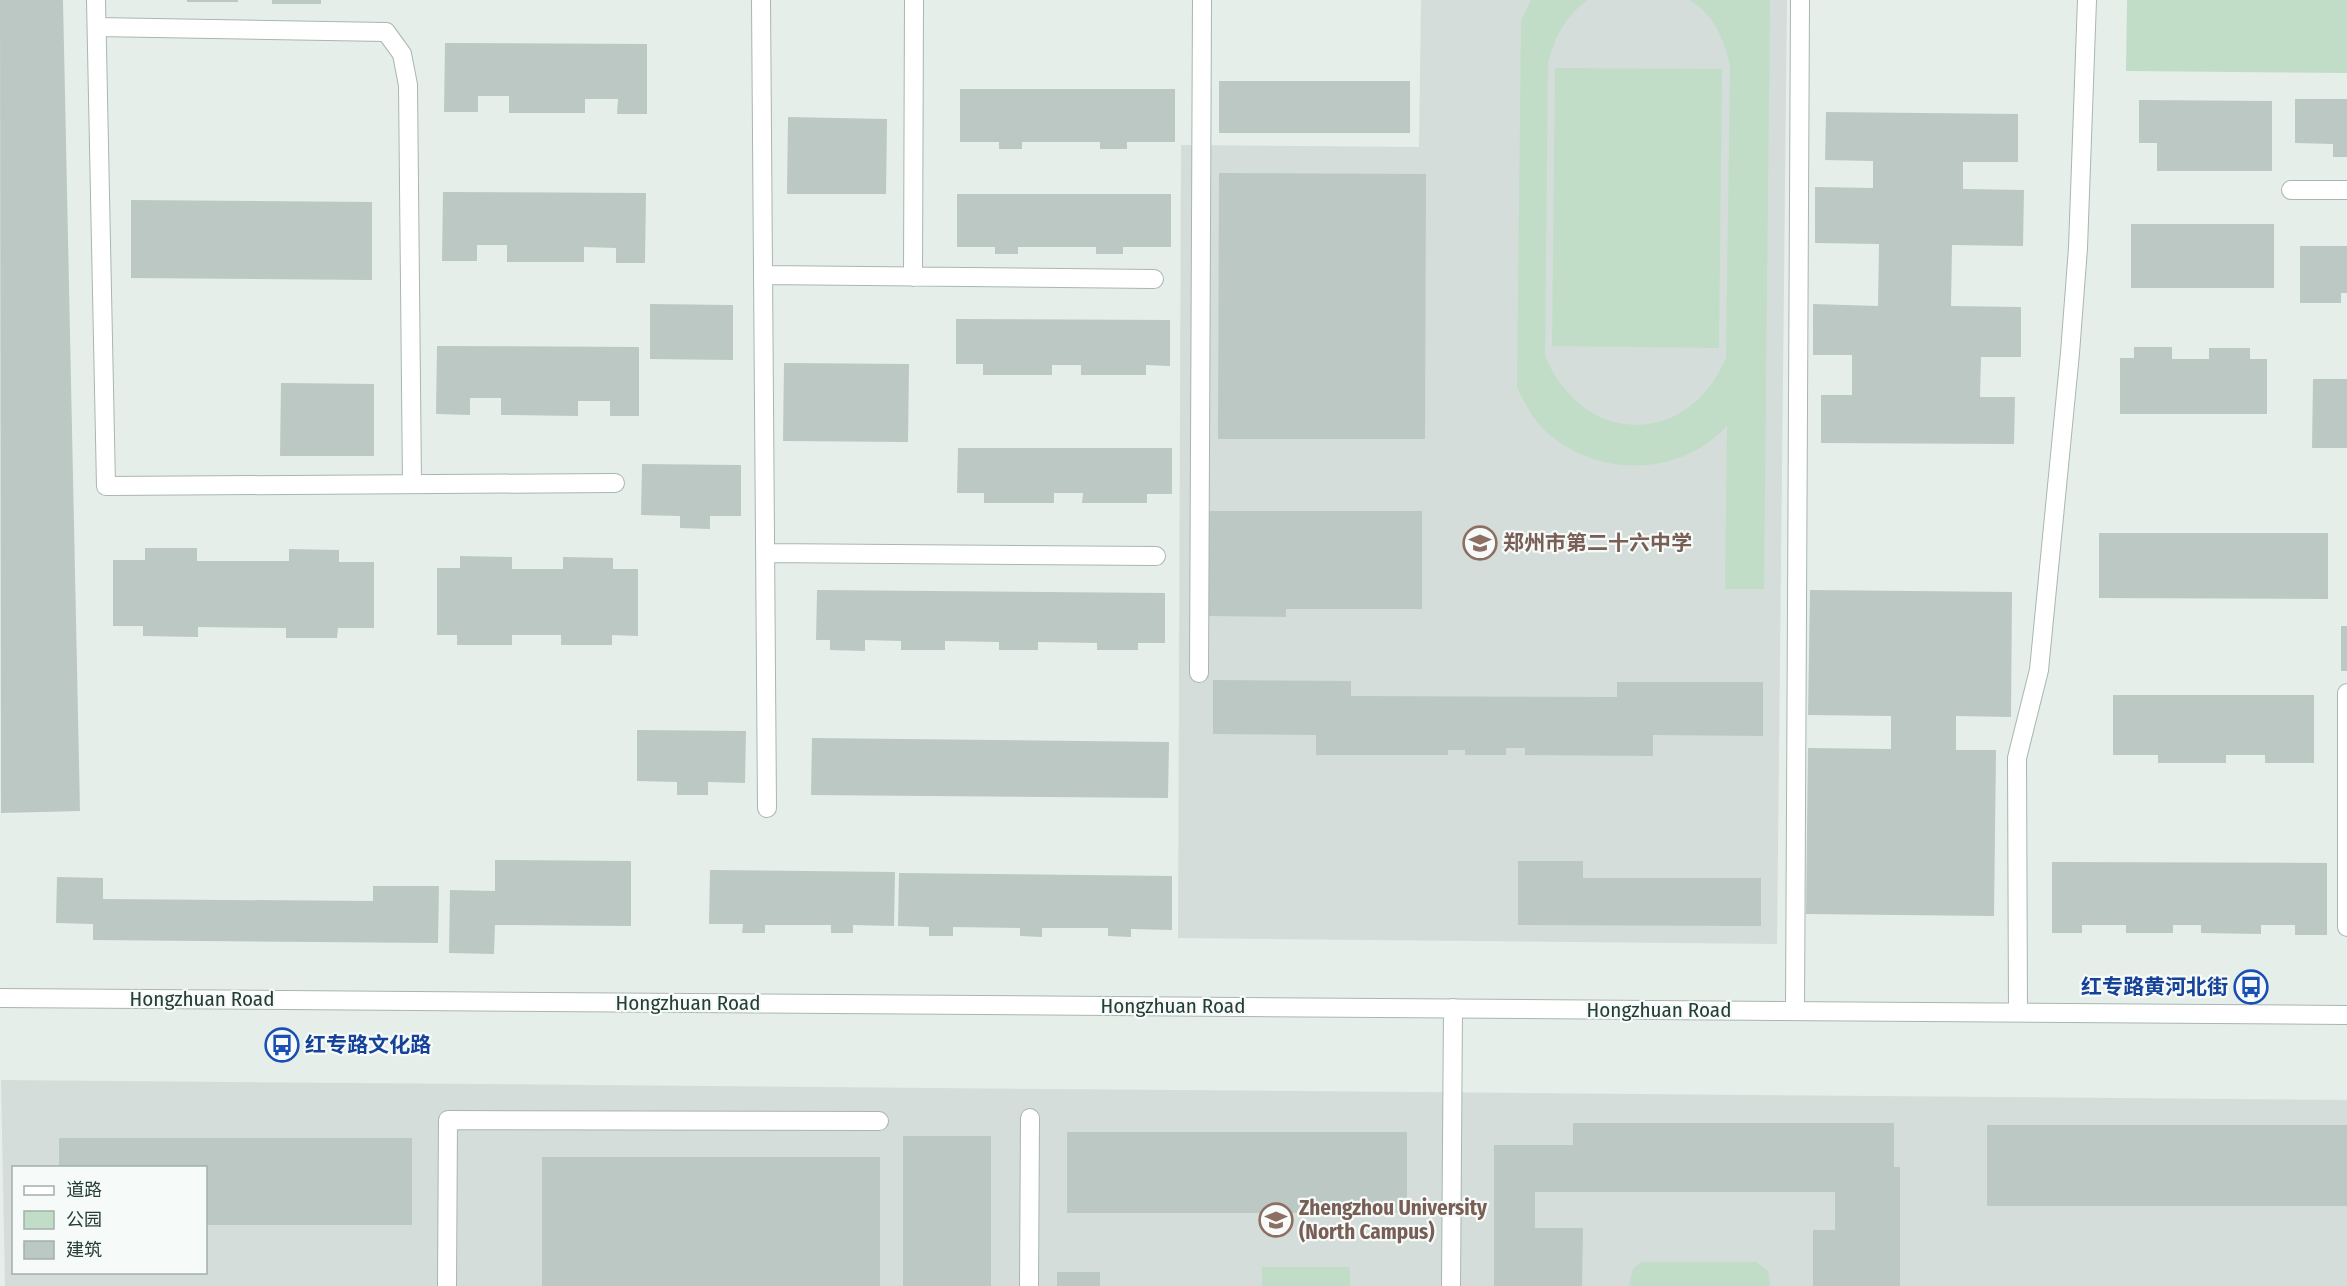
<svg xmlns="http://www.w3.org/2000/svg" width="2347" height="1286" font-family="'Fira Sans Condensed','Noto Sans SC',sans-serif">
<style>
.built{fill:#d4ddd9;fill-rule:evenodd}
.green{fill:#c1ddc8}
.building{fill:#bbc8c3}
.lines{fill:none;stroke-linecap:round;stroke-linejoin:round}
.service-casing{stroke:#a9b6b1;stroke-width:20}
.tertiary-casing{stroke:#a9b6b1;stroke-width:20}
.service{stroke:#fff;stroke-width:18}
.tertiary{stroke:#fff;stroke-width:18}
.labels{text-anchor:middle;stroke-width:4.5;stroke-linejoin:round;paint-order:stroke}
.education-label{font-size:21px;font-weight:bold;fill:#785e54;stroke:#f6faf8;text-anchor:start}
.transit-label{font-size:21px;font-weight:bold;fill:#164399;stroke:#f6faf8;text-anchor:end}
.street-label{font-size:21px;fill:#263e37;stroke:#f6faf8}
</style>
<rect width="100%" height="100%" fill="#e6eeea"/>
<path class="built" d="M1421,0H1787L1777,944L1178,938L1181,145L1419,147Z
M1,1080L2347,1100V1286H5ZM14,1168H206V1272H14Z"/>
<path class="green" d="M1531,0H1588C1565,16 1555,37 1548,63L1545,356C1583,447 1688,448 1726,358L1730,65C1724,39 1714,15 1690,0H1770L1764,589H1725L1727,426C1679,478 1596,478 1544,430C1532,418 1524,402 1517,387L1521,21Z
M2127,0H2347V73L2126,71Z
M1555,68L1722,69L1719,348L1552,346Z
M1641,1262H1756L1768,1271L1770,1286H1629L1633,1269Z
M1262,1267H1350V1286H1262Z"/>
<path class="building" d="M0,0H63L80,811L1,813Z
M187,0H238V2H187Z
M272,0H321V4H272Z
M445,43L647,44V114H617L618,99H585V113H509V96H478V112H444Z
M1219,81H1410V133H1219Z
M960,89H1175V142H1127V149H1100V142H1022V149H999V142H960Z
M2295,99H2347V157H2333V144L2295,143Z
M2139,100L2272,101V171H2157V143H2139Z
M1826,112L2018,114V162H1963V189L2024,190L2023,246L1952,245L1951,306L2021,307V357H1981L1980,397H2015L2014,444L1821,443V395H1852V355H1813V304L1878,306L1879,244L1815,243V187L1873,188V161L1825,160Z
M788,117L887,119L886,194H787Z
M1219,173L1426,174L1425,439H1218Z
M443,192L646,193L645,263H616V248L584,247V262H507V245H477V261H442Z
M957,194H1171V247H1123V254H1096V247H1018V254H995V247H957Z
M131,200L372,202V280L131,278Z
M2131,224H2274V288H2131Z
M2300,246H2347V293H2341V303H2300Z
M650,304L733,305V360L650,359Z
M956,319L1170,320V366L1146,365V375H1081V365H1052V375H983V364H956Z
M437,346L639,347V416H610V401H578V416L501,415V398H470V415L436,414Z
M2134,347H2172V359H2209V348H2250V359H2267V414H2120V358H2134Z
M784,363L909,364L908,442L783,441Z
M2313,379H2347V448H2312Z
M281,383L374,384V456H280Z
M958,448H1172V494H1147V503H1082L1083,493H1054V503H984V493H957Z
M642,464L741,465V516H710V529L680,528V516L641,515Z
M1207,511H1422V609H1286V617L1206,616Z
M2099,533H2328V599L2099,598Z
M145,548H197V561H289V549L339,550V562H374V628H338L337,638H286V628L198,627V637L143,636V626H113V560H145Z
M460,556L512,557V569H563V557L613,558V569H638V636L612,635V645H561V635H512V645H457V635H437V568H460Z
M817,590L1165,593V643H1138V650H1097V643L1038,642V650H999V642L945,641V650H901V641L865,640V651L830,650V640H816Z
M1810,590L2012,592L2011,717L1956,716V750H1996L1994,916L1806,914L1808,748L1891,749V716L1808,715Z
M2341,626H2347V671H2341Z
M1213,680L1351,681V696L1617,697V682H1763V736L1653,735V756L1525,755V748H1506V755H1465V750H1448V755H1316V735L1213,734Z
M2113,695H2314V763H2265V755H2226V763H2158V755H2113Z
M637,730L746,731L745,783L708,782V795H677V782L637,781Z
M812,738L1169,742L1168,798L811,795Z
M495,860L631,861V926L495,925L494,954L449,953L450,890L495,891Z
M1518,861H1583V878H1761V926L1518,925Z
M2052,862L2327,863V935H2295V925H2261V934L2201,933V925H2173V933H2126V925H2082V933H2052Z
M710,870L895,872L894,926L853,925V933H831V925H765V933H742L743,924H709Z
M899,873L1172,876V930L1131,929V937L1108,936V928H1042V937L1020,936V928L953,927V936H929V927L898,926Z
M57,877L103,878V899L373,901V886H439L438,943L93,940V924L56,923Z
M1573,1123H1894V1167H1900V1286H1813V1230H1835V1192H1535V1228H1583L1582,1286H1494V1145H1573Z
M1987,1125H2347V1206H1987Z
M1067,1132H1407V1213H1067Z
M903,1136H991V1286H903Z
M59,1138H412V1225H206V1168H59Z
M542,1157H880V1286H542Z
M1057,1272H1100V1286H1057Z"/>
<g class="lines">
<g class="service-casing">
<path id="service" d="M96,0L106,486L615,483
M761,0L767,808
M97,27L386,32L402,54L408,85L412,484
M2291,190H2347
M763,275L1154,279
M913,277L914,0
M765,553L1156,556
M1199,673L1202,0
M2347,693V927
M1795,1011L1800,0
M2018,1012L2017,758L2039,670L2070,353L2078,248L2087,0
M447,1286L448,1120L879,1121
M1029,1286L1030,1118
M1451,1286L1453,1008"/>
</g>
<g class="tertiary-casing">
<path id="tertiary" d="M0,998L2347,1015"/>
</g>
<use href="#service" class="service"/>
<use href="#tertiary" class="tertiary"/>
</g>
<defs>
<g id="school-ring" transform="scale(1.725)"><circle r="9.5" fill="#f6faf8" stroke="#8d6e63" stroke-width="1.5"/><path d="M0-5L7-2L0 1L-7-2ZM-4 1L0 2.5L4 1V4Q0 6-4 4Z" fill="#8d6e63"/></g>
<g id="bus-ring" transform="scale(1.725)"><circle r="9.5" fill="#f6faf8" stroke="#1a4fb4" stroke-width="1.5"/><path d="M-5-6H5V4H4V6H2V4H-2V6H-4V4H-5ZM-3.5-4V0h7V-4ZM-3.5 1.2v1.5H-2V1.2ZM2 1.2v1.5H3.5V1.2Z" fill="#1a4fb4"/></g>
<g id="university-ring" transform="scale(1.725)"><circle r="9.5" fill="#f6faf8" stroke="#8d6e63" stroke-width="1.5"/><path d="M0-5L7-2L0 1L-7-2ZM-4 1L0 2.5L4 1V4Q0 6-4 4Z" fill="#8d6e63"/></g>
</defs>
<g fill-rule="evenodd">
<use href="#school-ring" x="1480" y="543"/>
<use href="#bus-ring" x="2251" y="987"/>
<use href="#bus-ring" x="282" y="1045"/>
<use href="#university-ring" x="1276" y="1220"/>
</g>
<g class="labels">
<g class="education-label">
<text x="1503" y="550">郑州市第二十六中学</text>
<text x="1299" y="1215">Zhengzhou University<tspan x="1299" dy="24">(North Campus)</tspan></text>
</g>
<g class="transit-label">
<text x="2228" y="994">红专路黄河北街</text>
<text x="305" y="1052" text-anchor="start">红专路文化路</text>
</g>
<g class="street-label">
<text x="202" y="1006">Hongzhuan Road</text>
<text x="688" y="1010">Hongzhuan Road</text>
<text x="1173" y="1013">Hongzhuan Road</text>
<text x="1659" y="1017">Hongzhuan Road</text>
</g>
</g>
<rect x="12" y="1166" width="195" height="108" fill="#f6faf8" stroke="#a3afab" stroke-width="1.5"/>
<rect x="24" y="1186" width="30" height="9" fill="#ffffff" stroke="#a3afab" stroke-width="1.5"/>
<text x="66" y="1196" font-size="18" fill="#263e37">道路</text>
<rect x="24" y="1211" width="30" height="18" fill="#c1ddc8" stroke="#a3afab" stroke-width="1.5"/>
<text x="66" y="1226" font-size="18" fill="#263e37">公园</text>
<rect x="24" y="1241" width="30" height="18" fill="#bbc8c3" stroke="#a3afab" stroke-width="1.5"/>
<text x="66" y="1256" font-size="18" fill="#263e37">建筑</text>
</svg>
